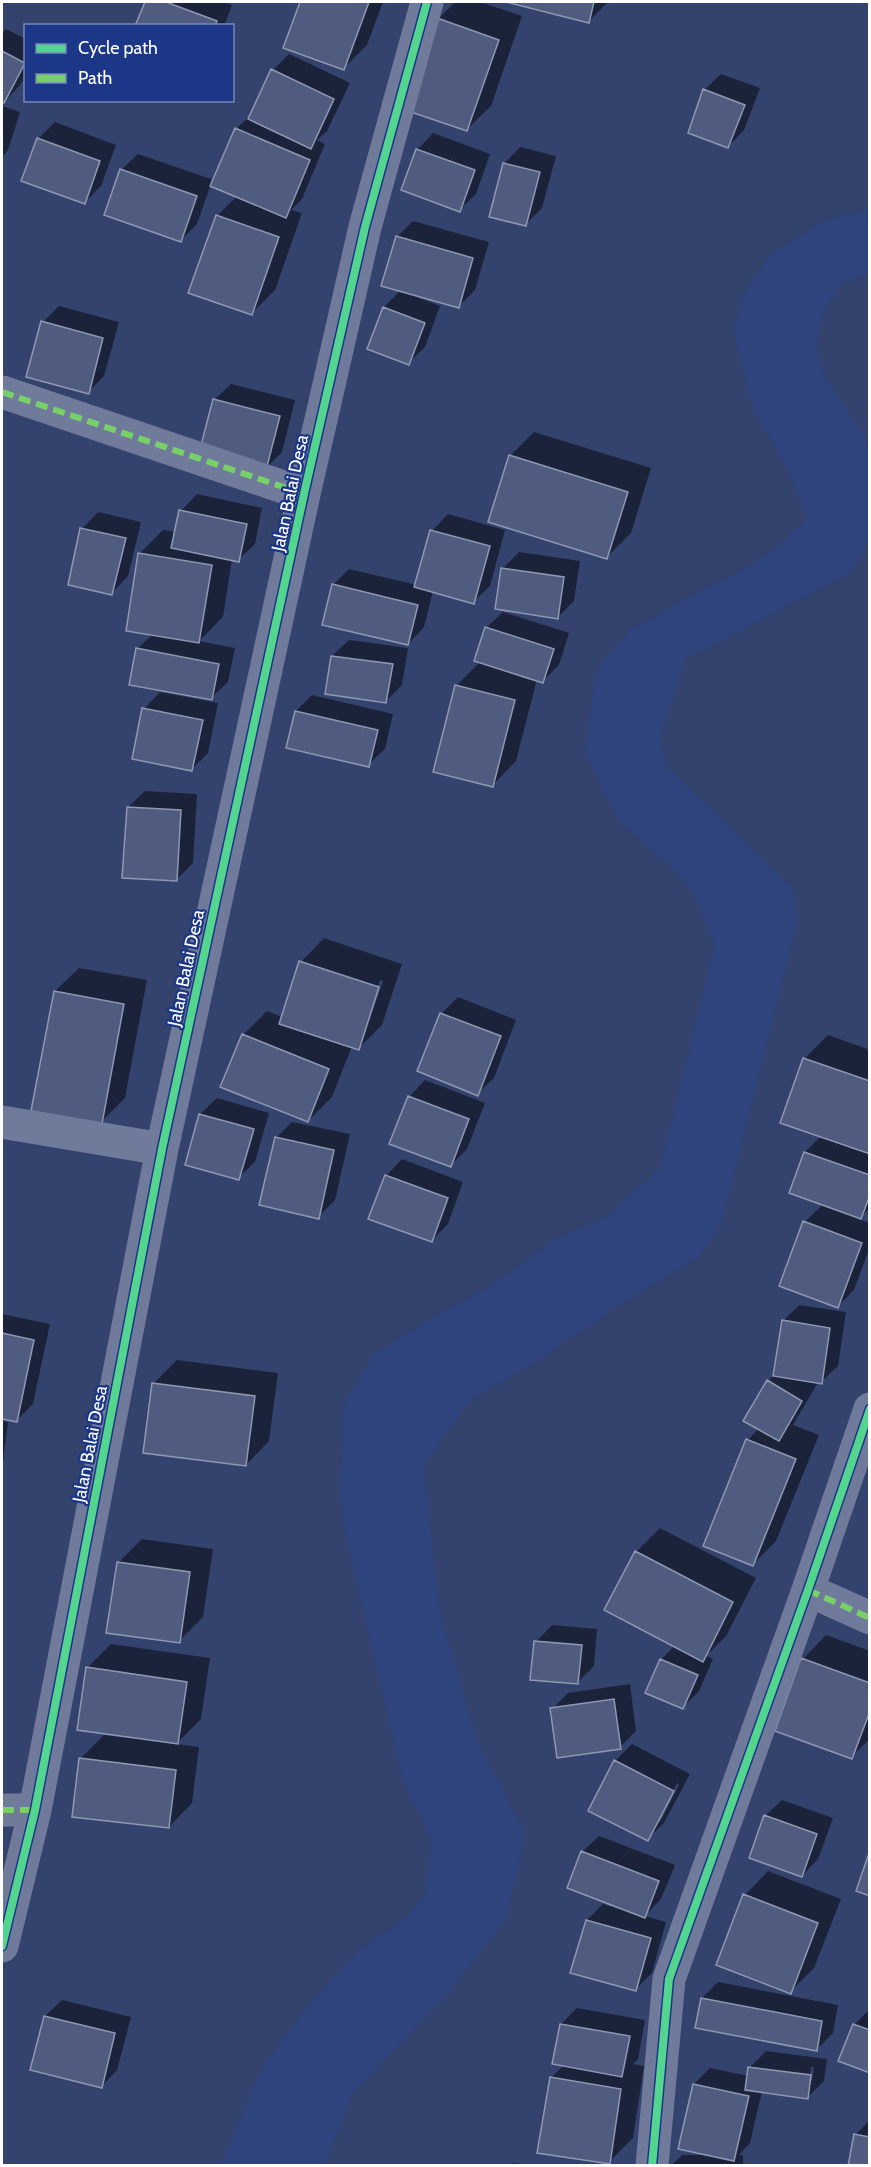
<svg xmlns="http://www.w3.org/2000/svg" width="871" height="2167" font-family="Cabin,sans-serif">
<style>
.water{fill:#2f437d}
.shadow{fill:#0007;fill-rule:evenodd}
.building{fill:#505c7f;stroke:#8f98b2;stroke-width:1.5}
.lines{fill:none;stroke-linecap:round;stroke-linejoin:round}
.street{stroke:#707b9c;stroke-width:33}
.quiet{stroke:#78d068;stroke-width:6;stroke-dasharray:12 6;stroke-linecap:butt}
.cycleway-casing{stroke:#1c3787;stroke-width:11}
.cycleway{stroke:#53d58f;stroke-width:8}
.labels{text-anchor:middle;stroke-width:4.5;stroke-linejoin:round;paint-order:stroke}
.street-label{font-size:18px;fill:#fff;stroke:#1c3787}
</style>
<rect width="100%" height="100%" fill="#34436e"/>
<path class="water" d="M869,209V273L841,283L823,314L817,345L824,376L870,445L869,532L864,553L847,575L686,659L660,738L665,765L792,888L798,918L722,1221L700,1256L623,1303L518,1373L472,1398L423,1465L440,1613L479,1746L525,1832L507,1917L448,1993L353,2093L325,2165H221L261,2069L309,2005L360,1949L408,1917L425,1895L432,1839L403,1781L344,1527L340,1488L344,1405L374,1354L443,1312L494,1284L555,1239L604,1218L660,1168L715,945L693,892L670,866L619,822L585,752L596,675L606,657L631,630L689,597L734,575L774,550L807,519L786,465L753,409L734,333L743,296L770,255L826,220Z"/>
<path class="shadow" d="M146,2H224L232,5L224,26H137Z
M302,2H383L367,45L343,69L285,47Z
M455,2H480L522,16L491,106L467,129L438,19Z
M512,2H608L589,21Z
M6,29L26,39V75L20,85L4,102L2,100V33Z
M289,54L350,83L327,131L317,140L325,144L302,199L291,210L302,213L275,290L251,314L190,292L218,215L237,196L211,184L197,224L181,240L121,170L138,154L214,180L236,129L252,114L273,70Z
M721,74L760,88L744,130L728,147L704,90Z
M2,106L20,112L8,150L2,157Z
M55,122L116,145L101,186L85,202L38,139Z
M433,133L490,154L476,194L459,210L417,150Z
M520,147L556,156L542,208L526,224L504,164Z
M413,221L489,242L475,290L458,307L419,296V298L440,306L425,347L408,363L369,348L384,307L401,290L397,237Z
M59,306L119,322L104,376L88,392L43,322Z
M231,384L295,400L282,452L266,468L214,400Z
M534,432L651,468L631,533L607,557L510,456Z
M197,494L262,508L255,544L238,560L232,559L223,617L199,641L235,648L228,682L211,698L137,649L153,634L139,554L163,530L176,532L181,511Z
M98,512L141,522L128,576L112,593L82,529Z
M448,514L505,530L490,586L473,602L433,591L424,627L408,644L333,585L349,569L417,585L432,531Z
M519,552L580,561L574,601L558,617L503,568Z
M503,612L569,633L559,665L543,681L537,679L516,761L493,785L456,686L480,662L486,628Z
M349,640L408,648L402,685L386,701L332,656Z
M160,692L218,703L208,753L191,770L144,709Z
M312,695L393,714L385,749L368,765L296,711Z
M145,791L197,794L193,863L176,880L128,807Z
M324,938L402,964L382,1025L358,1049L352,1046L332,1097L308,1121L243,1035L267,1011L282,1017L301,962ZM380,980L383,981L369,1022H366Z
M79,968L147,980L125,1098L101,1122L55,991Z
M458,997L516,1020L494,1078L477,1094L419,1071L442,1013Z
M828,1035L870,1050V1208L858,1219L870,1223V1247L854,1290L838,1306L805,1222L823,1204L791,1192L805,1152L822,1135L804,1059Z
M425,1080L485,1103L467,1149L450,1166L409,1097Z
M217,1098L269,1113L255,1162L238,1178L200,1114Z
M292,1122L350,1134L335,1200L318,1217L276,1138Z
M402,1159L463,1182L448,1224L431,1241L386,1176Z
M799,1305L846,1312L838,1366L821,1382L812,1381L817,1384L793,1425L819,1435L776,1541L752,1565L748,1440L759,1428L768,1381L775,1374L783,1321Z
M2,1314L50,1324L33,1404L16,1421L2,1418Z
M177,1360L278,1373L269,1441L246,1465L153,1384Z
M2,1421L8,1422L2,1469Z
M660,1528L756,1578L726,1636L706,1656L713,1659L699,1691L683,1707L661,1660L675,1645L636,1552Z
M142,1539L213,1549L203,1617L179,1641L118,1563Z
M552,1625L597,1629L594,1666L578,1682L536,1642Z
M826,1635L870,1651V1739L851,1757L803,1659Z
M111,1644L210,1658L201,1719L176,1744L199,1747L192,1803L169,1827L80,1759L104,1735L122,1737V1735L87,1668Z
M630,1684L636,1731L620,1747L552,1709L568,1693Z
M632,1744L690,1774L664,1823L648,1839L590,1810L615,1761ZM677,1783L679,1785L660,1822H657Z
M782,1800L833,1818L818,1859L802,1876L765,1816Z
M599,1836L675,1865L661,1899L645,1916L666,1922L652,1973L635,1990L587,1920L603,1904L619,1909L620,1906L582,1852Z
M768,1871L841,1899L814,1968L790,1992L745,1895Z
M718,1982L838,2005L833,2033L816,2050L702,1998Z
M62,2000L131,2017L117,2070L101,2087L45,2016Z
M577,2008L645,2020L638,2059L633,2064L644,2066L633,2138L609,2162L551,2078L564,2065L561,2024Z
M870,2009V2071L854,2025Z
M766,2051L827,2059L824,2081L808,2097L762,2091L750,2143L739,2155H743V2166H671L682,2155H706L694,2084L710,2068L748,2076L750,2067ZM811,2067H814L812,2081H809Z
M870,2120V2166H849L856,2134Z
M512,2163L545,2166H510Z"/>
<path class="building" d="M145,2H166L217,21L215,26H135Z
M300,2H369L344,70L283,48Z
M506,2H594L589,23Z
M437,18L499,40L467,131L405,110Z
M2,51L25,63L4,103L2,102Z
M271,69L334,99L311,149L248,119Z
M703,89L745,105L728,148L688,133Z
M235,128L310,160L286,218L210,186Z
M37,138L100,161L85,204L21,181Z
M416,149L475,170L460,212L401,190Z
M503,163L540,172L526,226L489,217Z
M120,169L197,196L181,242L104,215Z
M216,215L279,237L252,315L188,293Z
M396,236L473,258L459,308L381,286Z
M383,307L425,323L409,365L367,349Z
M41,321L103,338L89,394L26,377Z
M213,399L280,416L266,470L199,453Z
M509,455L628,492L607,559L488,522Z
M179,510L247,524L239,562L171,548Z
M80,528L126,538L112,595L68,585Z
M430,530L490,546L474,604L414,587Z
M138,553L212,565L199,643L126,631Z
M501,568L564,577L558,619L495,609Z
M332,584L418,605L408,645L322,625Z
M485,627L554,649L543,683L474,661Z
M136,648L219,664L212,700L129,685Z
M331,656L393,664L386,703L325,694Z
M455,685L515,700L493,787L433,772Z
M142,708L203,720L192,771L132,759Z
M295,711L378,730L369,767L286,748Z
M127,807L181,810L177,881L122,878Z
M299,961L379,987L359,1050L279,1024Z
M54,991L124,1004L102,1124L31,1111Z
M440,1013L501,1036L478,1096L417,1071Z
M242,1034L329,1069L308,1122L220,1087Z
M803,1058L870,1081V1154L780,1123Z
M408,1096L469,1119L451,1167L389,1144Z
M199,1114L254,1129L239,1180L185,1165Z
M275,1137L334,1150L319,1219L259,1205Z
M804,1152L870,1175V1195L861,1219L789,1193Z
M385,1175L448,1198L432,1242L368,1219Z
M803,1221L862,1243L838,1308L779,1286Z
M782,1320L830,1328L822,1384L773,1376Z
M2,1333L34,1340L17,1422L2,1419Z
M767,1380L802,1401L779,1441L743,1421Z
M152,1383L255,1396L246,1466L143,1453Z
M746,1439L796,1459L753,1566L703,1546Z
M635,1551L733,1602L703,1662L604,1610Z
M117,1562L190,1572L180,1643L106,1633Z
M534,1641L582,1645L578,1684L530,1680Z
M801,1658L870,1683V1711L852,1759L775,1731Z
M660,1659L698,1675L683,1709L645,1693Z
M86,1667L187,1682L178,1744L77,1730Z
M614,1699L621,1749L557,1758L550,1708Z
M79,1758L176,1770L169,1828L72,1817Z
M614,1760L674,1791L648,1841L588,1811Z
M764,1815L817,1834L802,1877L749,1858Z
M581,1851L659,1881L645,1918L567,1888Z
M869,1853H870V1896L856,1891Z
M743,1894L818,1923L791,1994L716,1965Z
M586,1920L651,1938L636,1991L570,1973Z
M701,1998L822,2021L817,2051L695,2028Z
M44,2016L115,2033L102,2088L30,2070Z
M560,2024L630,2036L622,2077L552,2064Z
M853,2024L870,2030V2073L838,2061Z
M748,2067L811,2075L808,2099L745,2090Z
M550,2077L621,2089L610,2164L537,2153Z
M693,2084L749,2096L734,2161L678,2149Z
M854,2134L870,2137V2166H848Z"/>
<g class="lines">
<path class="street" d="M2,392L304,494
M2,1122L162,1149
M808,1590L870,1618
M2,1810H35
M2,1946L35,1810L162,1149L304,494L365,227L427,2
M652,2166L669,1979L808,1590L870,1409"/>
<path class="quiet" d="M2,392L304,494
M808,1590L870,1618
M2,1810H35"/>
<g class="cycleway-casing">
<path id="cycleway" d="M2,1946L35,1810L162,1149L304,494L365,227L427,2
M652,2166L669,1979L808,1590L870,1409"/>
</g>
<use href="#cycleway" class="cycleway"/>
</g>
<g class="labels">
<g class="street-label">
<text transform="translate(290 493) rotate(-78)" y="6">Jalan Balai Desa</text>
<text transform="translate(186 968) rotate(-78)" y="6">Jalan Balai Desa</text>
<text transform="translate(90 1444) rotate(-79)" y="6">Jalan Balai Desa</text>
</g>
</g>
<rect width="871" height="2167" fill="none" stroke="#ffffff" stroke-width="6"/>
<rect x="24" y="24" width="210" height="78" fill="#1c3787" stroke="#7787b7" stroke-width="1.5"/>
<rect x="36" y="44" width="30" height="9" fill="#53d58f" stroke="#7787b7" stroke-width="1.5"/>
<text x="78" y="54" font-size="18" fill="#ffffff">Cycle path</text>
<rect x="36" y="74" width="30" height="9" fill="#78d068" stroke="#7787b7" stroke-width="1.5"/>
<text x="78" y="84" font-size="18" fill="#ffffff">Path</text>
</svg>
